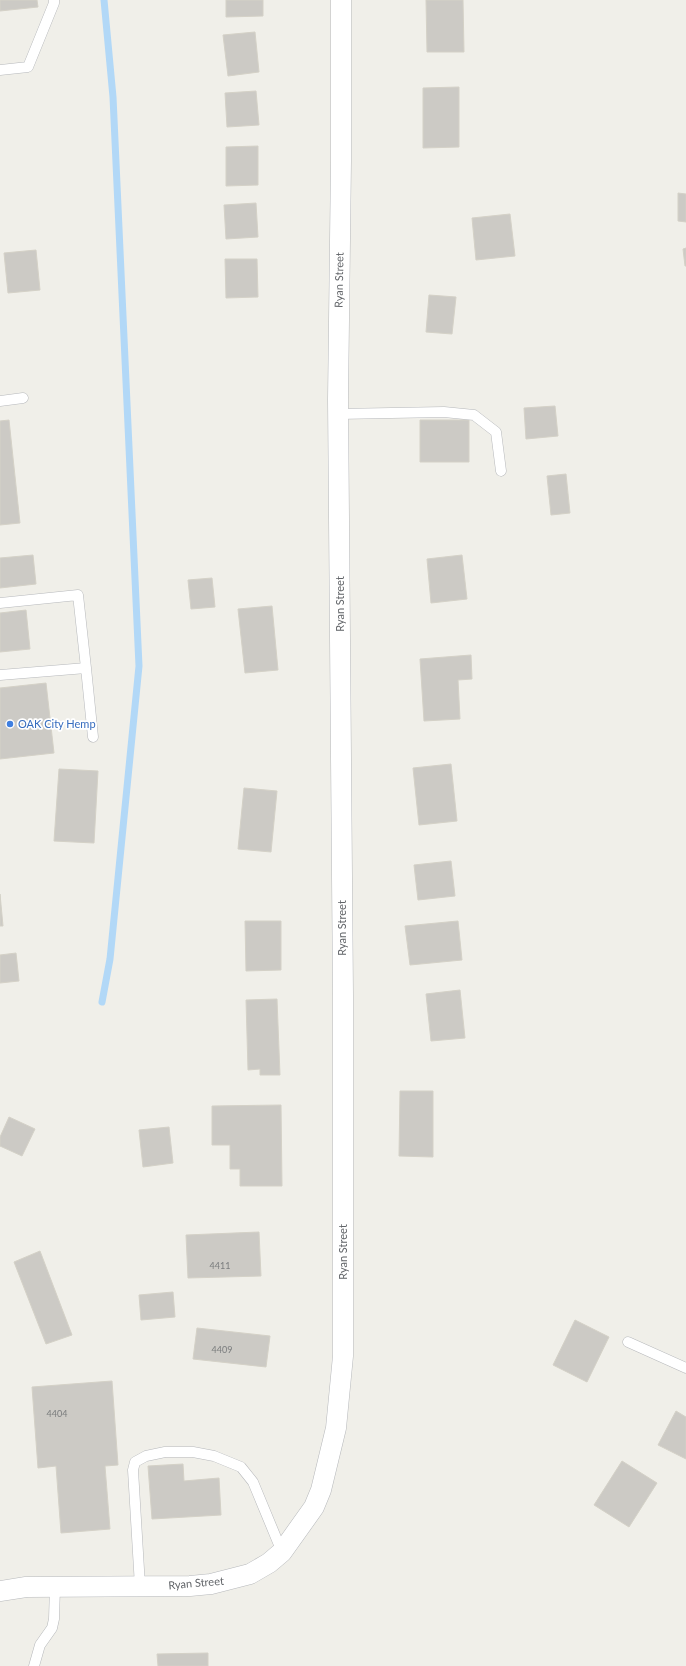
<svg xmlns="http://www.w3.org/2000/svg" width="686" height="1666" font-family="Lato,sans-serif">
<style>
.lines{fill:none;stroke-linecap:round;stroke-linejoin:round}
.stream{stroke:#b2d8f7;stroke-width:7}
.building{fill:#cccac5;stroke:#d4d1c7}
.service-casing{stroke:#b6b8bb;stroke-width:11}
.minor-casing{stroke:#b6b8bb;stroke-width:21}
.service{stroke:#fff;stroke-width:10}
.minor{stroke:#fff;stroke-width:20}
.shop-dot{fill:#3f7fe0;stroke:#fff;stroke-width:1.5}
.labels{text-anchor:middle;stroke-width:3.5;stroke-linejoin:round;paint-order:stroke}
.number-label{font-size:9px;fill:#7b7d7e}
.street-label{font-size:11px;fill:#606367;stroke:#fff}
.shop-label{font-size:11px;fill:#366cbe;stroke:#fff;text-anchor:start}
</style>
<rect width="100%" height="100%" fill="#f0efe9"/>
<g class="lines">
<path class="stream" d="M102,1002L110,959L139,666L113,97L104,0"/>
</g>
<path class="building" d="M0,0H37L38,7L0,11Z
M226,0H263V16L226,17Z
M426,0H463L464,52H427Z
M255,32L259,72L228,76L223,35Z
M459,87V147L423,148V88Z
M256,91L259,125L227,127L225,93Z
M258,146V185L226,186V147Z
M678,193L686,194V222L678,221Z
M256,203L258,237L226,239L224,205Z
M510,214L515,256L476,260L472,218Z
M686,248V266H685L683,249Z
M36,250L40,290L8,293L4,253Z
M225,259H257L258,297L226,298Z
M429,295L456,297L452,334L426,332Z
M555,406L558,436L526,439L524,408Z
M9,420L20,523L0,525V421Z
M420,420H469V462H420Z
M566,474L570,513L551,515L547,476Z
M33,555L36,584L0,588V558Z
M462,555L467,599L431,603L427,559Z
M212,578L215,607L191,609L188,580Z
M272,606L278,670L245,673L238,609Z
M26,610L30,649L0,652V613Z
M471,655L472,679L458,680L460,719L424,721L420,659Z
M46,683L54,753L0,759V688Z
M451,764L457,821L419,825L413,768Z
M59,769L98,771L94,843L54,841Z
M244,788L277,791L271,852L238,849Z
M451,861L455,896L418,900L414,865Z
M0,894L3,926H0Z
M245,921H281V970L246,971Z
M458,921L462,960L410,965L405,926Z
M16,953L19,981L0,983V955Z
M460,990L465,1038L431,1041L426,994Z
M277,999L280,1075H260V1069L248,1070L246,1000Z
M400,1091H433V1157L399,1156Z
M281,1105L282,1186H240V1169H230V1145H212V1106Z
M9,1117L35,1129L22,1156L0,1146V1137Z
M169,1127L173,1163L143,1167L139,1130Z
M259,1232L261,1276L188,1278L186,1235Z
M40,1251L72,1335L46,1344L14,1262Z
M173,1292L175,1317L141,1320L139,1295Z
M575,1320L609,1337L587,1382L553,1365Z
M197,1328L270,1336L266,1367L193,1359Z
M112,1381L118,1465L105,1466L110,1529L61,1533L56,1466L38,1468L32,1387Z
M676,1411L686,1417V1459L658,1445Z
M622,1461L657,1483L629,1527L594,1505Z
M183,1464L184,1481L219,1478L221,1515L152,1519L148,1466Z
M208,1653V1666H158L157,1654Z"/>
<g class="lines">
<g class="service-casing">
<path id="service" d="M0,70L28,67L54,3V0
M0,401L23,398
M338,414L444,412L474,415L496,432L501,471
M0,603L78,595L86,668
M0,675L86,668L93,737
M628,1342L686,1368
M140,1586L133,1470L135,1462L146,1456L165,1452H193L214,1456L241,1467L253,1482L282,1552
M34,1666L40,1645L52,1628L54,1619L55,1587"/>
</g>
<g class="minor-casing">
<path id="minor" d="M0,1591L26,1587L190,1586L211,1584L250,1574L269,1563L282,1552L314,1507L321,1490L336,1428L343,1356V995L338,400L341,161V0"/>
</g>
<use href="#service" class="service"/>
<use href="#minor" class="minor"/>
</g>
<circle class="shop-dot" cx="10" cy="724" r="4"/>
<g class="labels">
<g class="number-label">
<text x="220" y="1269">4411</text>
<text x="222" y="1353">4409</text>
<text x="57" y="1417">4404</text>
</g>
<g class="street-label">
<text transform="translate(339 280) rotate(-89)" y="4">Ryan Street</text>
<text transform="translate(340 604) rotate(-90)" y="4">Ryan Street</text>
<text transform="translate(342 928) rotate(-90)" y="4">Ryan Street</text>
<text transform="translate(343 1252) rotate(-90)" y="4">Ryan Street</text>
<text transform="translate(196 1583) rotate(-5)" y="4">Ryan Street</text>
</g>
<g class="shop-label">
<text x="18" y="728">OAK City Hemp</text>
</g>
</g>
</svg>
